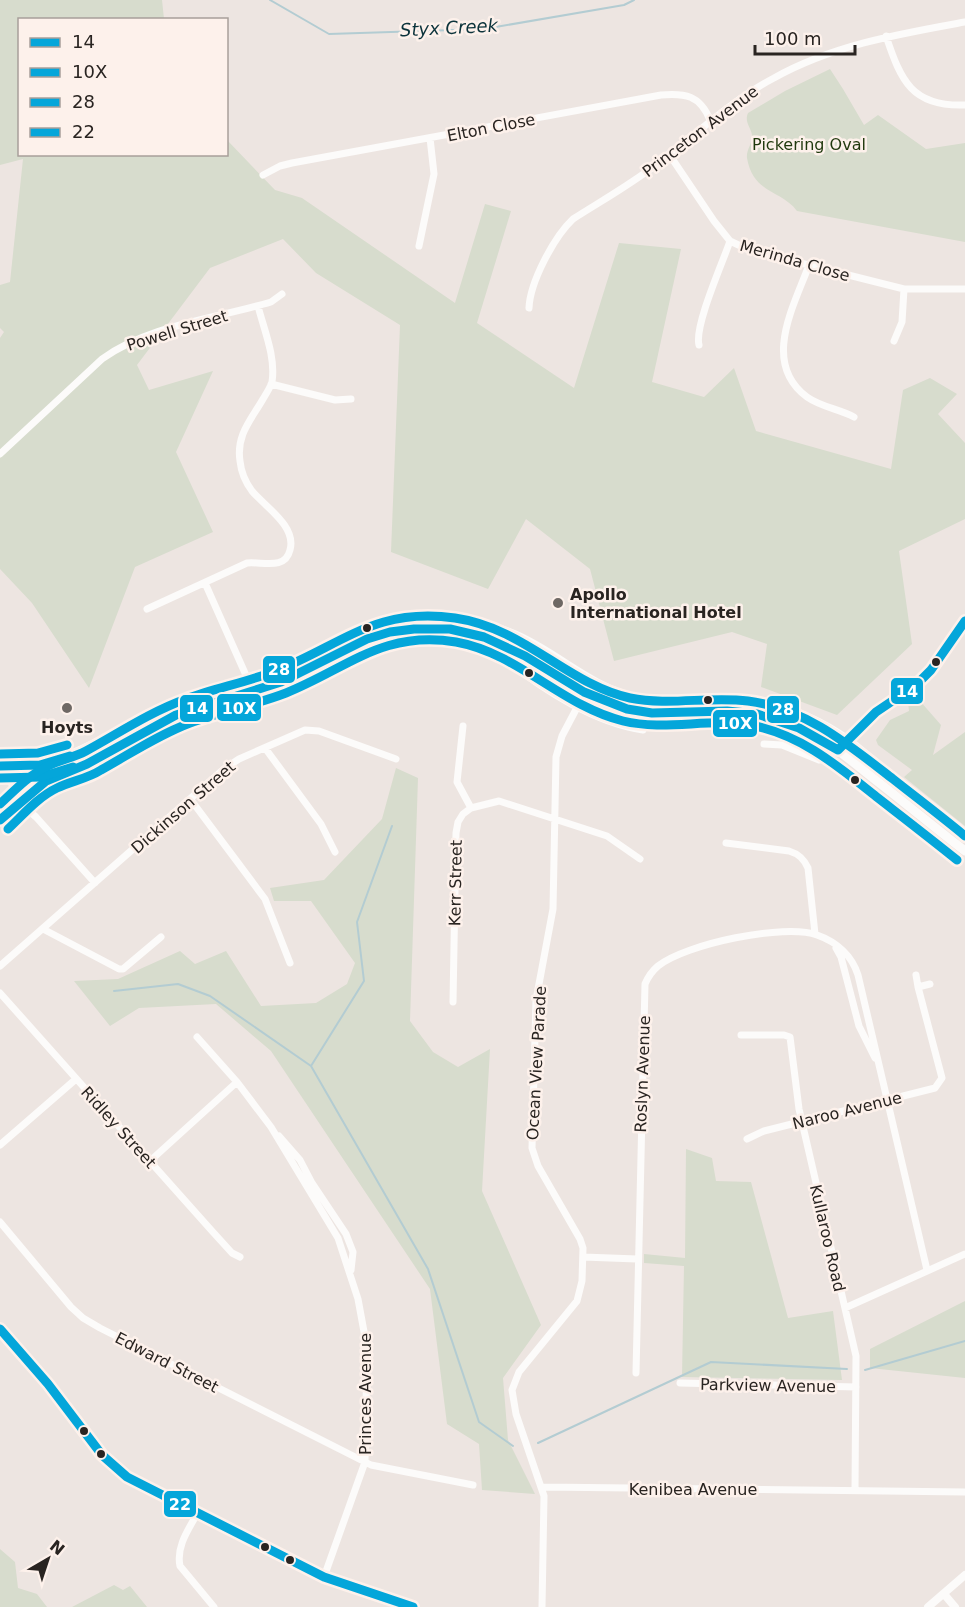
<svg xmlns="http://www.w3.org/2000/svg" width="965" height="1607" font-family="'DejaVu Sans',sans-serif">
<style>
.green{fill:#d7dccd}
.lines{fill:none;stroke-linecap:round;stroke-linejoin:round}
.stream{stroke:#b3ccd2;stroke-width:2}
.minor{stroke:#fcfbfa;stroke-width:7}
.major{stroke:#fcfbfa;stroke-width:8}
.highway{stroke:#fcfbfa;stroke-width:9}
.bus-1-casing{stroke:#fdf1eb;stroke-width:14}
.bus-2-casing{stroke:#fdf1eb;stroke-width:14}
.bus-3-casing{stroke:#fdf1eb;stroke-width:14}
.bus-4-casing{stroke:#fdf1eb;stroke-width:14}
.bus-1{stroke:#04a6da;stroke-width:9}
.bus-2{stroke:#04a6da;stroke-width:9}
.bus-3{stroke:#04a6da;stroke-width:9}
.bus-4{stroke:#04a6da;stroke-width:9}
.poi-dot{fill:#6e6864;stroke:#fdf1eb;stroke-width:2}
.bus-dot{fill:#292421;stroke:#fdf1eb;stroke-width:2}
.labels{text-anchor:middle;stroke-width:5;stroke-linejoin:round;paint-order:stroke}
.street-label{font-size:16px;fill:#292421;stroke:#fdf1eb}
.park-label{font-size:16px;fill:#1f380c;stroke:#fdf1eb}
.poi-label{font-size:16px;font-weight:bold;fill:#292421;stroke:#fdf1eb;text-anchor:start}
.water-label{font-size:18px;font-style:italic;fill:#0c333b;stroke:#fdf1eb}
.line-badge{stroke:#fdf1eb;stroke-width:2}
.badge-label{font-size:16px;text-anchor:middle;font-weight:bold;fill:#fff}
</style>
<rect width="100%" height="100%" fill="#ede5e1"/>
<path class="green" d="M0,0H162L164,19L20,20V154H226L227,140L275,190L302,198L455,303L485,204L511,211L477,323L574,388L619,243L681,249L652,382L704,397L734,368L756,431L891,469L903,390L930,378L957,394L938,414L965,443V519L899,551L912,644L837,715L761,687L767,644L732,632L614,661L590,569L526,519L488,589L391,552L400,325L316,273L283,239L210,268L137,365L149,390L213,371L176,452L213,532L135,567L89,688L32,603L0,569V338L4,332L0,328V285L10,282L23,159L0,165Z
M830,69L843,89L864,125L878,115L926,149L965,143V242L797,211C782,190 753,194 747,158C746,150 753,143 752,135C751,127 744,122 748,113L785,91Z
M920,701L941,725L933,755L965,732V826L904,777L912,770L878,745L876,740L890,720L909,711L908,702Z
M396,768L418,778L410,1021L433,1052L458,1067L490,1049L482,1191L541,1325L503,1378L508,1440L535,1494L482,1490L479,1444L447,1424L430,1289L271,1051L216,1004L139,1008L110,1026L74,981L118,979L180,951L195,964L226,951L261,1006L316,1003L347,984L355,963L311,901H274L270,888L324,880L382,819Z
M686,1149L712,1158L716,1181L751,1182L788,1318L833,1311L842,1380L682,1377L684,1266L644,1263V1254L685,1258Z
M965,1301V1378L870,1368V1349Z
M0,1549L15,1562L18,1588L37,1594L47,1607H0Z
M114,1585L123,1590L130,1586L147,1607H72Z"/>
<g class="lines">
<path class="stream" d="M270,0L329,34L484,29L624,5L634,0
M114,991L178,984L210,996L311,1066L428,1269L479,1422L513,1446
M311,1066L364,981L357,922L392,826
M865,1370L965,1341
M538,1443L711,1362L847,1369"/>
<path class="minor" d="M886,36C901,81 912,107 965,105
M669,154L714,221L730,241L749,250L904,289H965
M263,175L280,166L292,163L661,95C685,93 700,95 710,120
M419,246L434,174L430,138
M809,265C794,306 761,363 807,397C821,407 839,409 854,417
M529,308C530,282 554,237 573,219C601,201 630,185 657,164C696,135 730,101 774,78C833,45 899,34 965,22
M894,341L902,322L904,289
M699,345C694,326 723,262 730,241
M271,384L335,400L351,399
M0,454L102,359C149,325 215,319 271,302L282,294
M205,583L253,691
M147,609L247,563C261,561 285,571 290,550C297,526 264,506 252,491C246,483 241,471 240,461C236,435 251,420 263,399C266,394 270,388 272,382C276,357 264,330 258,306
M508,661C544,691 596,723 643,730
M463,726L457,782L471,808
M764,744L782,745L819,760L827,758L838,750
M265,748L321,824L335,852
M8,780C16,787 19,792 20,803
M191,800L265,899L290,963
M20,803L36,817L95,883
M0,820L38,786L51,778
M726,843L789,851C799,854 804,859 808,868L815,934
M43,929L119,969H123L161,937
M836,948L841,957L859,1026L875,1058
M0,966L224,769L239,759L305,730L319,731L396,759
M916,975L918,987
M0,993L212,1231L232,1253L240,1257
M453,1002L456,833L458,822L463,814L471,808L499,801L607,836L640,859
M741,1035H784L790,1037L799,1109L856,1356L855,1490
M197,1037L237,1082L271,1127L338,1238L358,1299L367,1348L365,1462L324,1577
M279,1136L300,1160L312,1183L346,1234L353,1252L351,1270
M747,1139L764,1131L935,1088L942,1078L918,987L930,984
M0,1145L76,1079
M150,1161L237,1082
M0,1222L71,1307L83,1318L100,1328L371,1465L473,1485
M583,1257L637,1259
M845,1308L965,1254
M636,1373L645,984C648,977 652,971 658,966C685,944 785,923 817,935C837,942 852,956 858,975L927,1270
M680,1383L856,1387
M542,1487L965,1492
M197,1514C188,1530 176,1547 180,1566L214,1607
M542,1607L544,1496L516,1414L512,1390L519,1372L577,1301L582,1281L583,1248L580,1239L538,1166L532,1148L536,1000L553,909L556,757L562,736L591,681"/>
<path class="major" d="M838,750L849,741L876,712L916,685L931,670L965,621
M0,1329L48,1384L102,1455L127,1477L324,1577L413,1607
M944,1594L955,1607
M928,1607L965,1575"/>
<path class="highway" d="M0,766C62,772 107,734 160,709C196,692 235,684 273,671C303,661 330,642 360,631C385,622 413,617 440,617C465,618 492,625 515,635C557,653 589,687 636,698C666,705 691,700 722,699C769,699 811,714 849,741L965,836
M0,779C19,780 40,781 58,775C99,764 142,731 182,713C214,698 250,694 283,681C312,668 339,649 369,638C422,620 480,627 527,657C559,677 588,699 626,709C660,717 692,711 726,711C751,711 776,717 799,727C827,739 849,759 873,778C904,802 934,827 965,851"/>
<g class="bus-1-casing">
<path id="bus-1" d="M838,750L876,712L916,685L931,670L965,621
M0,766L40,765L70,756
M0,820L46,781L87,764L176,715L281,682L367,639L390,632L414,629H450L484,637L525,656L584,692L627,709L652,713L727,711L757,714L799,728L838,750"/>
</g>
<g class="bus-2-casing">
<path id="bus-2" d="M0,778L41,777L73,767
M8,829C23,815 38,797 57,788C71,781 87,779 101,770C130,754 158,735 190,723C222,711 255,705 286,693C348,668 383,630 456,642C518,653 562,706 623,721C665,731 708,718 750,725C801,734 839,767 878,798C905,819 931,839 957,860"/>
</g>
<g class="bus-3-casing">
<path id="bus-3" d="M0,754L38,753L67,745
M0,804C14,791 28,776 46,767C59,760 73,758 86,751C119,733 150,712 186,699C216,688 248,682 278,670C344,643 377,607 455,618C525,628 567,684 630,698C669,706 709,696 748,701C805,708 849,745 893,779C917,798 941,816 965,836"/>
</g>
<g class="bus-4-casing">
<path id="bus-4" d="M0,1329L48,1384L102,1455L127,1477L324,1577L413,1607"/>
</g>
<use href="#bus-1" class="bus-1"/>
<use href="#bus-2" class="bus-2"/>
<use href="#bus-3" class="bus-3"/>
<use href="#bus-4" class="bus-4"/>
</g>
<g class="poi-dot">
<circle cx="558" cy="603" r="6"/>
<circle cx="67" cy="708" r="6"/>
</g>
<g class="bus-dot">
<circle cx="367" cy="628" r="5"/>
<circle cx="936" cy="662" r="5"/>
<circle cx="529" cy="673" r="5"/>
<circle cx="708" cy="700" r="5"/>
<circle cx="855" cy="780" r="5"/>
<circle cx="84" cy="1431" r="5"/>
<circle cx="101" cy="1454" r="5"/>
<circle cx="265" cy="1547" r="5"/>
<circle cx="290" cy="1560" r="5"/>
</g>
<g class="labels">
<g class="street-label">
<text transform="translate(491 127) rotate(-11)" y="6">Elton Close</text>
<text transform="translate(700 131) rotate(-37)" y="6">Princeton Avenue</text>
<text transform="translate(795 260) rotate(16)" y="6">Merinda Close</text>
<text transform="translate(177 330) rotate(-17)" y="6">Powell Street</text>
<text transform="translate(183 807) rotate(-41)" y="6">Dickinson Street</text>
<text transform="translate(455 883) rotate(-89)" y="6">Kerr Street</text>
<text transform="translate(536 1063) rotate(-87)" y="6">Ocean View Parade</text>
<text transform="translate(642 1074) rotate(-88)" y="6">Roslyn Avenue</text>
<text transform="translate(847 1110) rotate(-14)" y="6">Naroo Avenue</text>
<text transform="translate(119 1127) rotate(48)" y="6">Ridley Street</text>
<text transform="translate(828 1238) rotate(77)" y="6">Kullaroo Road</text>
<text transform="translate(167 1362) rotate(27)" y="6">Edward Street</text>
<text transform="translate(768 1385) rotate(1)" y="6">Parkview Avenue</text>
<text transform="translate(365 1394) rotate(-90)" y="6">Princes Avenue</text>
<text x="693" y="1495">Kenibea Avenue</text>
</g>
<g class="park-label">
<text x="809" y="150">Pickering Oval</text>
</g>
<g class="poi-label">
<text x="570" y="600">Apollo<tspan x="570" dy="18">International Hotel</tspan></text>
<text x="67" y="733" text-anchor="middle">Hoyts</text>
</g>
<g class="water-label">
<text transform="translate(449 28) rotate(-3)" y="6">Styx Creek</text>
</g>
</g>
<g class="line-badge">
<rect x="262" y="655" width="34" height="29" rx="6" fill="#04a6da"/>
<rect x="890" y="677" width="34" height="28" rx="6" fill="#04a6da"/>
<rect x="216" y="693" width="46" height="29" rx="6" fill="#04a6da"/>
<rect x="179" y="694" width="35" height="29" rx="6" fill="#04a6da"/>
<rect x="766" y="695" width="34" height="29" rx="6" fill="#04a6da"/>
<rect x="712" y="709" width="46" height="29" rx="6" fill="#04a6da"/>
<rect x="163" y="1490" width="34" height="28" rx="6" fill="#04a6da"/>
</g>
<g class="badge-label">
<text x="279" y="675">28</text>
<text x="907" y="697">14</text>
<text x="239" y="714">10X</text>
<text x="197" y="714">14</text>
<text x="783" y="715">28</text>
<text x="735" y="729">10X</text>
<text x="180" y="1510">22</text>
</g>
<rect x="18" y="18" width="210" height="138" fill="#fdf1eb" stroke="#a89f9a" stroke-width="1.5"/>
<rect x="30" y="38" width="30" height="9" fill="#04a6da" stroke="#a89f9a" stroke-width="1.5"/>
<text x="72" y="48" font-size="18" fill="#292421">14</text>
<rect x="30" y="68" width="30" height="9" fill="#04a6da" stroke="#a89f9a" stroke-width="1.5"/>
<text x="72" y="78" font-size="18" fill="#292421">10X</text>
<rect x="30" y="98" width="30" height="9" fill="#04a6da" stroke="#a89f9a" stroke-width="1.5"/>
<text x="72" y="108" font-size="18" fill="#292421">28</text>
<rect x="30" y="128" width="30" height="9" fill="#04a6da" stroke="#a89f9a" stroke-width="1.5"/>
<text x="72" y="138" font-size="18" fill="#292421">22</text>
<g transform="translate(48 1559) rotate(39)" stroke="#fdf1eb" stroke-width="4.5" paint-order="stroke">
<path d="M0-4.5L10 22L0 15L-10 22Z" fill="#292421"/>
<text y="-9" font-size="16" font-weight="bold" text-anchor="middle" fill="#292421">N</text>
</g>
<path d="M755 45v9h100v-9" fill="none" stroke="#292421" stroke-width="3"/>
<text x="764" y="45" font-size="18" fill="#292421" stroke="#fdf1eb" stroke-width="4.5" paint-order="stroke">100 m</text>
</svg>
